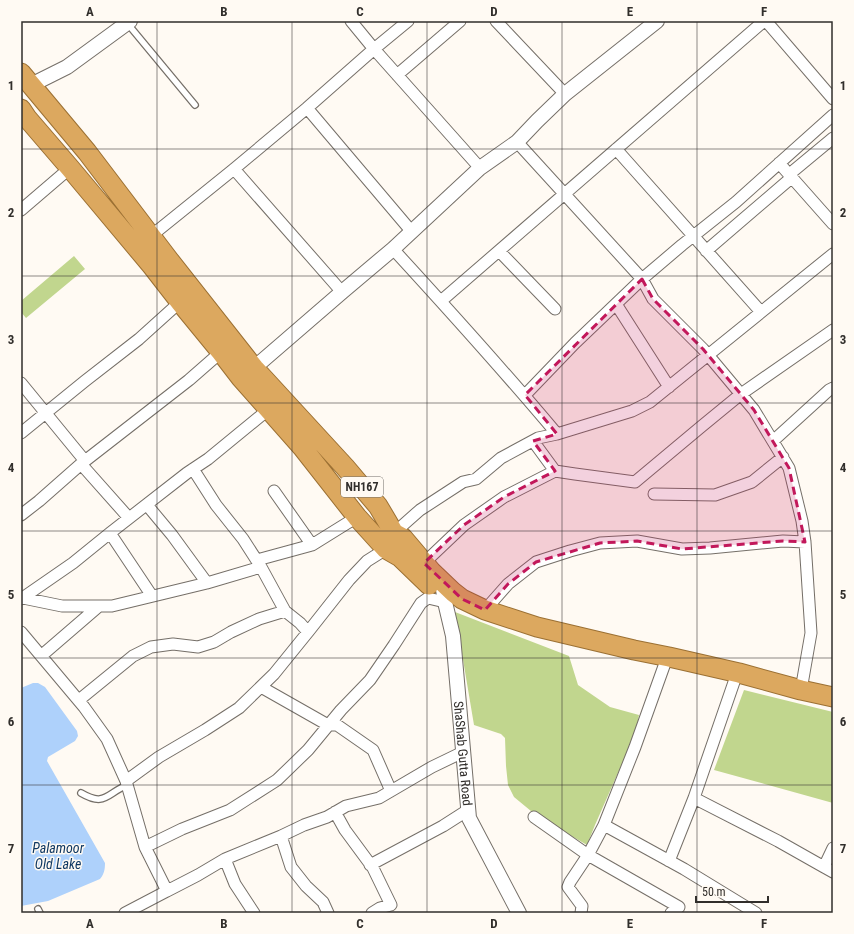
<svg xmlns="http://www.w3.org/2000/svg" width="854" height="934" font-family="'Roboto Condensed',sans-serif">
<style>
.green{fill:#c1d68e}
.water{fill:#aed1fb}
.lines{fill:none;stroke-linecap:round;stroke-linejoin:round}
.service-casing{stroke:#756f68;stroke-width:8}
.minor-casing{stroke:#756f68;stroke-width:13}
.tertiary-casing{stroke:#756f68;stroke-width:16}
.trunk-casing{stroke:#9b7033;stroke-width:21}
.service{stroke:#fff;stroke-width:5.5}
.minor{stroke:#fff;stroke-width:11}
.tertiary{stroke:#fff;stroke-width:14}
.trunk{stroke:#dca85f;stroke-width:19}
.marked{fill:#c2185b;fill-opacity:0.2;stroke:#c2185b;stroke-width:3;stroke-dasharray:8 5;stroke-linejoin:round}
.grid{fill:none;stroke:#312e2b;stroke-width:1;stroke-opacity:0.55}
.labels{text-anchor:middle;stroke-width:3;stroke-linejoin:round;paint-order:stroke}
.shield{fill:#fffaf3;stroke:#6f6b67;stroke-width:1}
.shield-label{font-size:12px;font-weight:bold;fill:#312e2b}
.street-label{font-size:13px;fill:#312e2b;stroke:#fffaf3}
.water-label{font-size:14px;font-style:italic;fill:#0e3762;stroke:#fffaf3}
.neatline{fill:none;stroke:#312e2b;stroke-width:1.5}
.grid-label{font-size:13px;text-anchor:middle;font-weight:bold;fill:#312e2b}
</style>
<rect width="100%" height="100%" fill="#fffaf3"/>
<path class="green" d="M74,256L85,269L26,318L21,312V301Z
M455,612L569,656L578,685L610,707L639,715L636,732L595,825L587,845L537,816L514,797L508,785L506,766L505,738L501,734L474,725Z
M744,690L833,712V803L714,770Z"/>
<path class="water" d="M33,683H38L45,687L77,731L78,736L75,741L48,757L47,761L105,863C105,870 104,874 100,879L48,901L21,906V688Z"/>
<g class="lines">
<g class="service-casing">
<path id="service" d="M127,23L195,105
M81,793C105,807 106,794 127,785
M38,909L40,913"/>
</g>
<g class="minor-casing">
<path id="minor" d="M408,21L374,49L480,168
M496,21L565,94
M766,21L833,99
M397,75L460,21
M307,108L412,232
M517,142L642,279L653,299L703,349L754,410L789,468L802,521L805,542L811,633L801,690
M616,149L761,312
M779,163L833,224
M234,169L342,292
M21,210L70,168
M151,236L234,169L307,108L374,49L351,21
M393,249C449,310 504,371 557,434
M499,251L555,309
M706,251L790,179L792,172L833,138
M441,301L764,21
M616,304L669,387
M21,383L85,461
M525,395L575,343L642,279L682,245L736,202L833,115
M21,433L85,381L139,339L180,302
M533,441L555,471L575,474L635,482L702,426L741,394L833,330
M773,441L829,390L833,388
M81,464L129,518
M193,469L216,505L243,539L261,567
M274,491L312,545
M654,494L715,495L752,482L783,457
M147,505L172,535L207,583
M21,515L39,501L81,464L189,380L221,352
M110,533L152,596
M394,533L420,510L463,482L476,479L501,458L538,438L557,434L632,411L650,402L833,254
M257,560L312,545L357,517
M424,563L464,525L504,497L555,471
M23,598L62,606H112L207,583L261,567L285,611L300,623L308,632L349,580L367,561L386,549
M21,599L73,563L110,533L187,473L208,459L269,409
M485,610L508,584L536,562L570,551L600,543L637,541L682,549L710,548L783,541L805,542
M21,632L84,707L107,739L126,781L145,847L182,829L230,810L277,780L308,750L341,710L370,680L394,645L421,603L428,598L445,602
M41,656L99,606
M664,666L635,747L604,825L684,869L756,913
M261,687L328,725H337L373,750L391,791
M79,700L133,656L151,647L173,644L198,647L214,642L231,632L259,619L285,611
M126,781L159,757L205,730L239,708L274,674L308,632
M694,798L778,841L824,867L833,848
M335,812L345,830L373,868L391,905L380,908L372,913
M534,817L588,855L570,882L568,887L582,906L581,913
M604,825L588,855L679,907L671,913
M281,836L304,825L327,817L346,806L379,798L432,767L463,752
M145,847L167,891L198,875L225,859L281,836L291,867L306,886L323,902L328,913
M225,859L235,884L254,913
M669,861L694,798L734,682
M370,865L443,826L468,810
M824,867L833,872
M125,913L167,891"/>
</g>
<g class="tertiary-casing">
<g id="tertiary">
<path d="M31,85L67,67L130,21"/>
<path d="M247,374L342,292L393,249L480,168L517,142L537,121L565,94L657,21"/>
<path id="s1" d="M442,583L445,602L453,636L469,818L519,913"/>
</g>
</g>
<g class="trunk-casing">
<path id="trunk" d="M21,73L87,152L169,260L254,368L345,467L378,506L394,533L403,538L431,571L453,592L462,599L485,610L537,627L634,650L669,657L739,673L801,690L833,697
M21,109L27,118L70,168L152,266L180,302L221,352L241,378L302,447L357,517L386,549L400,557L429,585"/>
</g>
<use href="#service" class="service"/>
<use href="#minor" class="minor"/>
<use href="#tertiary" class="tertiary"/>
<use href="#trunk" class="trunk"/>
</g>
<path class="marked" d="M642,279L653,299L703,349L754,410L789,468L805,542L783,541L682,549L637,541L600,543L536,562L508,584L485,610L462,599L424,563L464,525L504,497L555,471L533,441L557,434L525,395Z"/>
<path class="grid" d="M157,21V913M292,21V913M427,21V913M562,21V913M697,21V913M21,149H833M21,276H833M21,403H833M21,531H833M21,658H833M21,785H833"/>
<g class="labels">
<rect class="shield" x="341" y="477" width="42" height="20" rx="3"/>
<g class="shield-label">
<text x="362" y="491">NH167</text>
</g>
<g class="street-label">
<text dy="5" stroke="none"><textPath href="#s1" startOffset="172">ShaShab Gutta Road</textPath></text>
</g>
<g class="water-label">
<text x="58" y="853">Palamoor<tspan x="58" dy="16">Old Lake</tspan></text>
</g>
</g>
<rect width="854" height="934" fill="none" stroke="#fffaf3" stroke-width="44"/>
<path d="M696 896v6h72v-6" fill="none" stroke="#312e2b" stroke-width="2"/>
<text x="702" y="896" font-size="12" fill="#312e2b" stroke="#fffaf3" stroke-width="3" paint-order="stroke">50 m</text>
<rect x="22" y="22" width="810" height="890" class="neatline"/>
<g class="grid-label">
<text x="90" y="16">A</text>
<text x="224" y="16">B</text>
<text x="360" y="16">C</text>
<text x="494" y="16">D</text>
<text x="630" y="16">E</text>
<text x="764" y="16">F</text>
<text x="11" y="90">1</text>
<text x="843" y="90">1</text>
<text x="11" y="217">2</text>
<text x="843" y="217">2</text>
<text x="11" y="344">3</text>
<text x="843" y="344">3</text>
<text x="11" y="472">4</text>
<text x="843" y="472">4</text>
<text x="11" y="599">5</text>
<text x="843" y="599">5</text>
<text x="11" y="726">6</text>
<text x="843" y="726">6</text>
<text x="11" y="853">7</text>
<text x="843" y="853">7</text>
<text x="90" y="928">A</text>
<text x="224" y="928">B</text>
<text x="360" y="928">C</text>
<text x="494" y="928">D</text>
<text x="630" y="928">E</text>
<text x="764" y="928">F</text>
</g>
</svg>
